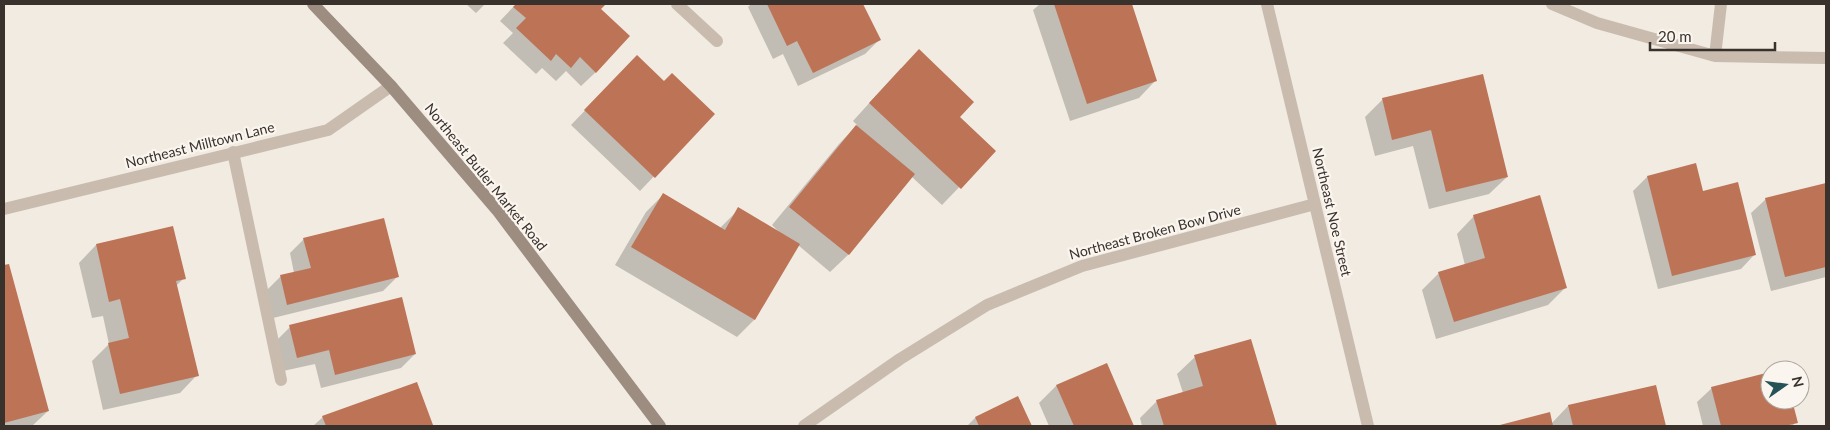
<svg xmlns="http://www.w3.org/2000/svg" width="1830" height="430" font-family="Lato,sans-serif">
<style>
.shadow{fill:#0003}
.building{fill:#bc7356}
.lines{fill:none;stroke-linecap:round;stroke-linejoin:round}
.lane{stroke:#c9bcae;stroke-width:12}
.street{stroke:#c9bcae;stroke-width:12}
.secondary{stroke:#9d8c80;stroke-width:12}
.labels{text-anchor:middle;stroke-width:4.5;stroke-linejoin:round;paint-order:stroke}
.street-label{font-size:14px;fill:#39312c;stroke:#faf5ee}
</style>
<rect width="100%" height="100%" fill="#f2ebe2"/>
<path class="shadow" d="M466,4H485L476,13Z
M516,4H605L600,9L596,72L581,86L566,71L556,81L542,68L536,74L503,43L513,33L500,21Z
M751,4H862L879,40L865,54L798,86L783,54L773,59L748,7Z
M1040,4H1131L1156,80L1139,98L1070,121L1033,10Z
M901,68L959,117L994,151L942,205L912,177L848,255L830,272L798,245L754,320L737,337L615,265L646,212L664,194L720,228L739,209L782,235L772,225L839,144L857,125L853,121Z
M623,71L664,83L713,114L640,191L571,125Z
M1383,99L1507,177L1489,194L1429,209L1413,146L1375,156L1365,117Z
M1647,177L1702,192L1755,254L1741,269L1658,289L1633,191Z
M1826,184V277L1771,291L1751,213L1766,199Z
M1474,216L1566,287L1548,305L1436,339L1422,290L1439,273L1465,265L1457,234Z
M304,239L397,277L383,291L273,318L266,291L280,277L294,273L290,253Z
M96,245L184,278L176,286L197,375L180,393L103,410L92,361L109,344L103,316L92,318L79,263Z
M8,265L48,411L32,426H4V266Z
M290,327L415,354L401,368L321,388L315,364L283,371L276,341Z
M1250,340L1275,426H1142L1140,418L1157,401L1183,393L1177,374L1195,357Z
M1106,364L1133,426H1049L1039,403L1056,386Z
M1770,373V400H1790L1796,422L1792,426H1703L1697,402L1712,388Z
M1655,387L1664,426H1498L1549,414L1551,424L1568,406Z
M1017,398L1031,426H967L975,418Z
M323,417L431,425L313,426Z"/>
<path class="building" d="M516,4H606L601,9L630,36L596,73L580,57L571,68L556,54L551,61L516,28L526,18L513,7Z
M767,4H863L881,40L813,73L797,41L787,46Z
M1054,4H1132L1157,81L1087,104Z
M919,49L974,102L960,117L996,151L961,189L869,103Z
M637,55L664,81L672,73L715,114L655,178L584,110Z
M1483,74L1508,177L1446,192L1431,130L1392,140L1382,98Z
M856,125L915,174L849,255L789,207Z
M1696,163L1703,191L1738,182L1756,255L1672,276L1647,176Z
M1826,183V267L1785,277L1765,198Z
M663,193L725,230L738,207L800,244L755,320L631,247Z
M1540,195L1567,288L1454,322L1438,272L1485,258L1473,215Z
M384,218L399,277L287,305L280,275L311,268L303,238Z
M173,226L186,279L176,281L199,376L120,394L108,343L129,338L120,299L109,302L96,244Z
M9,264L49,411L4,423V265Z
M402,297L416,354L335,375L329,350L297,358L289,325Z
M1251,339L1277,426H1164L1156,400L1203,386L1194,355Z
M1107,363L1134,426H1074L1056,385Z
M1770,372V400H1792L1798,423L1784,426H1721L1711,387Z
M417,382L433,425L326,426L322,416Z
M1656,385L1666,426H1573L1568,405Z
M1018,396L1032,426H979L975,417Z
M1550,412L1553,426H1496Z"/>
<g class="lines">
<path class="lane" d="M233,152L281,380"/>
<path class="street" d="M677,4L717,41
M1267,4L1368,426
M1552,4L1597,23L1715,56L1826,58
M1715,56L1721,4
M4,209L328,130L391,86
M804,426L900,359L987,305L1082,266L1315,204"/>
<path class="secondary" d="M313,4L391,86L497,210L660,426"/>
</g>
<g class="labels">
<g class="street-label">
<text transform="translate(200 145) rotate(-14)" y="5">Northeast Milltown Lane</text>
<text transform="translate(486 177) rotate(51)" y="5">Northeast Butler Market Road</text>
<text transform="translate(1332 212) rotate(77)" y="5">Northeast Noe Street</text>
<text transform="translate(1155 232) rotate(-15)" y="5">Northeast Broken Bow Drive</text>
</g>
</g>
<rect width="1830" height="430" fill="none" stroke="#39312c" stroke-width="10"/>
<g transform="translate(1785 385) rotate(76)"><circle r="24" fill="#faf5ee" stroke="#ada7a0"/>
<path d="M0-4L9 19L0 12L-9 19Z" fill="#245257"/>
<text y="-8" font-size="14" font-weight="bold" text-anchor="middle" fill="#39312c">N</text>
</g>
<path d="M1650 42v8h125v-8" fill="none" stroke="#39312c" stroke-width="2.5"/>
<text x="1658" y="42" font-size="15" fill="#39312c" stroke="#faf5ee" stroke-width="4" paint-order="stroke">20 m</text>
</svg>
